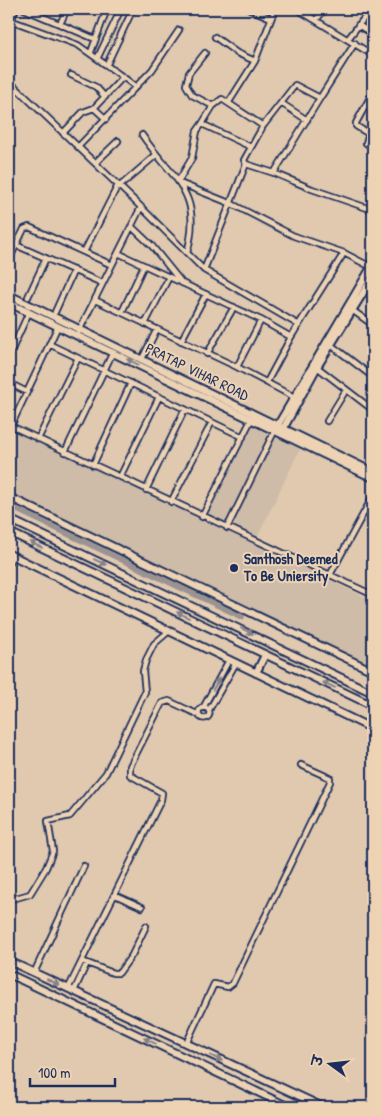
<svg xmlns="http://www.w3.org/2000/svg" width="382" height="1116" font-family="'Patrick Hand','Playpen Sans Deva',sans-serif">
<style>
.built{fill:#cebba8}
.lines{fill:none;stroke-linecap:round;stroke-linejoin:round}
.canal{stroke:#9a9392;stroke-width:5.5}
.street-casing{stroke:#1b2f5e;stroke-width:8}
.secondary-casing{stroke:#1b2f5e;stroke-width:10}
.street{stroke:#edd3b4;stroke-width:4.5}
.secondary{stroke:#edd3b4;stroke-width:6}
.oneway{fill:#848189}
.poi-dot{fill:#1b2f5e;stroke:#edd3b4;stroke-width:2}
.labels{text-anchor:middle;stroke-width:4;stroke-linejoin:round;paint-order:stroke}
.street-label{font-size:15px;fill:#1b2f5e;stroke:#edd3b4}
.poi-label{font-size:15px;font-weight:bold;fill:#1b2f5e;stroke:#edd3b4;text-anchor:start}
</style>
<rect width="100%" height="100%" fill="#e0c9af"/>
<filter id="ink" filterUnits="userSpaceOnUse"><feTurbulence type="fractalNoise" baseFrequency=".02" numOctaves="2"/><feDisplacementMap in="SourceGraphic" scale="10" xChannelSelector="R" yChannelSelector="G"/><feConvolveMatrix kernelMatrix="1 2 1 2 8 2 1 2 1" color-interpolation-filters="sRGB"/></filter>
<g filter="url(#ink)">
<path class="built" d="M250,425L300,449L254,544L373,601V666L9,492V427L204,520Z"/>
<g class="lines">
<path class="canal" d="M9,506L242,617"/>
<g class="street-casing">
<path id="street" d="M24,9L95,39
M124,9L132,11
M250,9L271,18
M297,9L373,55
M10,20L78,45L123,77L94,108L83,112L63,133
M316,20L325,9
M60,24L67,9
M358,25L373,34
M215,37L237,53L255,61
M348,39L371,9
M91,52L107,9
M205,53L189,73L186,85L192,95L213,106
M98,57L121,9
M107,64L133,9
M71,75L96,87L105,97
M123,77L136,87
M9,81L141,207
M373,92L356,123V126L369,134L366,143L373,148
M320,98L274,173L312,189L373,210
M229,102L255,61L275,9
M281,103L307,120
M94,108L106,119
M142,135C172,179 204,192 187,253
M78,147L152,70L179,30
M251,147L202,124L213,106L222,99L263,126
M95,163L118,141
M246,164L274,173
M179,180L192,158L197,131L202,124
M182,184L232,204L294,236L344,253L371,267
M120,186L156,155
M132,227L152,246L182,283
M16,245L102,283
M84,252L118,185
M118,253L261,320L291,337
M9,260L24,229L29,227L112,265
M204,270L246,164L244,160L263,126L295,85L320,98L355,43
M28,297L46,258
M95,300L237,367L294,397
M352,310L373,325
M55,312L74,270
M122,312L144,265
M145,324L169,277
M77,335L141,207L204,270L299,325
M181,341L206,294
M49,344L243,437
M331,345L373,377
M207,354L234,307
M9,356L29,312
M142,359L157,329
M237,367L261,320
M317,367L373,410
M267,382L291,337L344,253
M9,383L27,392
M327,421L346,390
M9,425L373,595
M11,426L58,326
M38,439L78,358
M65,452L113,352
M93,465L131,383
M120,477L159,397
M146,490L185,409
M171,502L212,422
M202,517L252,418
M227,528L275,430
M9,564L12,555
M330,575L373,496
M198.5 713a5.5 5.5 0 1 1 11 0a5.5 5.5 0 1 1-11 0Z
M203,708L229,660
M209,710L236,663
M115,895L142,907
M9,900L30,894L46,868L53,851L48,821L70,816L106,773L145,692L143,671L146,660L154,644L169,631
M82,961L113,973H119L132,955L146,926
M34,973L84,866
M68,989L161,800L162,793L130,775V766L162,703L169,701L199,715
M74,991L87,963
M186,1044L214,984L228,987L233,983L330,782V778L301,765"/>
</g>
<g class="secondary-casing">
<path id="secondary" d="M9,22L15,9
M9,295L373,472
M9,303L373,478
M276,428L373,264
M282,431L317,367L373,277
M9,497L373,671
M9,519L373,693
M9,532L373,706
M9,554L373,729
M256,673L265,655
M9,961L323,1107
M9,974L289,1107"/>
</g>
<use href="#street" class="street"/>
<use href="#secondary" class="secondary"/>
</g>
<defs><path id="oneway-solid" d="M-6-.8H1V-3.2L6.5 0L1 3.2V.8H-6Z" transform="scale(1.25)"/></defs>
<g class="oneway">
<use href="#oneway-solid" transform="translate(133 362) rotate(-154)"/>
<use href="#oneway-solid" transform="translate(36 545) rotate(-155)"/>
<use href="#oneway-solid" transform="translate(100 562) rotate(25)"/>
<use href="#oneway-solid" transform="translate(183 615) rotate(-154)"/>
<use href="#oneway-solid" transform="translate(247 631) rotate(25)"/>
<use href="#oneway-solid" transform="translate(216 684) rotate(-61)"/>
<use href="#oneway-solid" transform="translate(329 685) rotate(-155)"/>
<use href="#oneway-solid" transform="translate(53 982) rotate(25)"/>
<use href="#oneway-solid" transform="translate(150 1041) rotate(-154)"/>
<use href="#oneway-solid" transform="translate(216 1058) rotate(25)"/>
</g>
</g>
<circle class="poi-dot" cx="234" cy="568" r="5"/>
<g class="labels">
<g class="street-label">
<text transform="translate(197 372) rotate(26)" y="5">PRATAP VIHAR ROAD</text>
</g>
<g class="poi-label">
<text x="244" y="564">Santhosh Deemed<tspan x="244" dy="17">To Be Uniersity</tspan></text>
</g>
</g>
<rect width="382" height="1116" fill="none" stroke="#edd3b4" stroke-width="30"/>
<rect x="15" y="15" width="352" height="1086" fill="none" stroke="#1b2f5e" stroke-width="2" filter="url(#ink)"/>
<g transform="translate(330 1064) rotate(285)" stroke="#edd3b4" stroke-width="4" paint-order="stroke">
<path d="M0-4L9 19L0 12L-9 19Z" fill="#1b2f5e"/>
<text y="-8" font-size="14" font-weight="bold" text-anchor="middle" fill="#1b2f5e">उ</text>
</g>
<path d="M30 1078v8h85v-8" fill="none" stroke="#1b2f5e" stroke-width="2.5"/>
<text x="38" y="1078" font-size="15" fill="#1b2f5e" stroke="#edd3b4" stroke-width="4" paint-order="stroke">100 m</text>
</svg>
